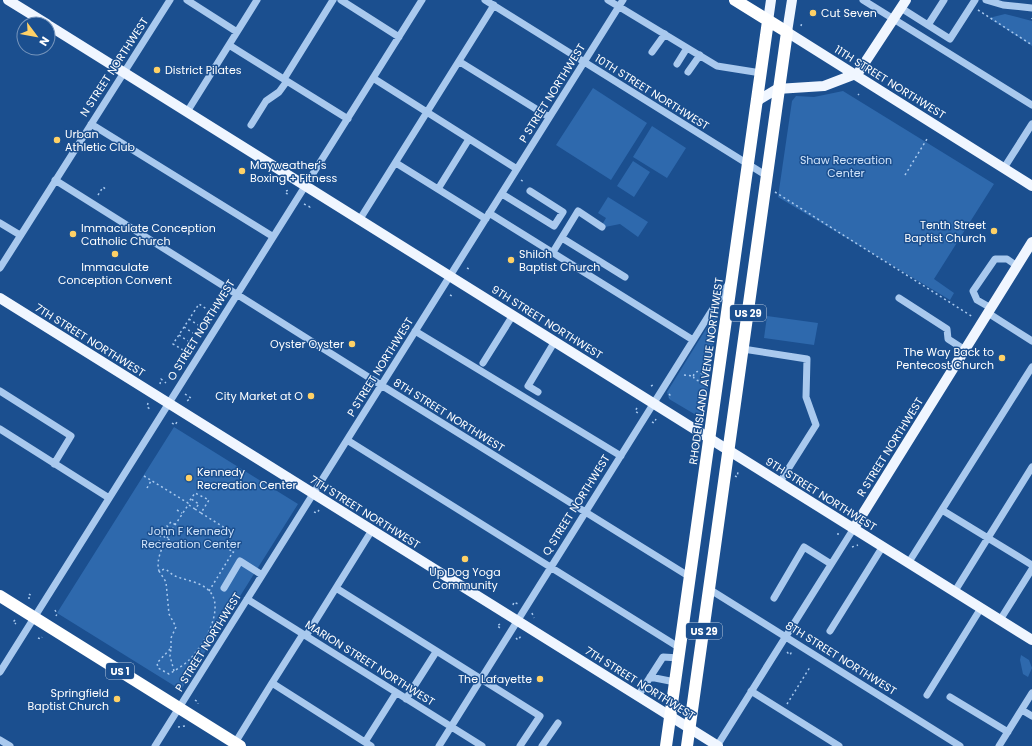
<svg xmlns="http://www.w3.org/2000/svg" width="1032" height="746" font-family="Poppins,sans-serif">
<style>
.green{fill:#2e69ad}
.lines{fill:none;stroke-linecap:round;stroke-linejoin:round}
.path{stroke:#a9c9ee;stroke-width:1.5;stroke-dasharray:2 3;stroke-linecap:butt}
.minor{stroke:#a9c9ee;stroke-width:7}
.major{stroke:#f0f6ff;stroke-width:10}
.highway{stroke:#fff;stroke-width:12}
.poi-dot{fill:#ffd166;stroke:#1b4f8f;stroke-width:1.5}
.labels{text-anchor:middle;stroke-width:3;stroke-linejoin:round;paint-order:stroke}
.shield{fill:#1b4f8f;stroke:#bbcadd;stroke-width:1}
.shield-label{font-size:10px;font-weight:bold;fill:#fff}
.poi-label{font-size:11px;fill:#fff;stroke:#1b4f8f;text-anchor:start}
.street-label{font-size:11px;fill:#fff;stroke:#1b4f8f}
.park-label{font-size:11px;fill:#cfe3fa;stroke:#1b4f8f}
</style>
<rect width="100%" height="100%" fill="#1b4f8f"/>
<path class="green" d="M1005,14L1032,21V46L989,18Z
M593,88L647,123L611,180L556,145Z
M843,91L994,184L934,279L954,293L950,300L778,197L792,101L796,96L814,97Z
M652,126L686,148L667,178L633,157Z
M633,161L650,172L634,197L617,186Z
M608,197L648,222L638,237L620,224L605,227L602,225L606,218L598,213Z
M717,315L705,411L701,415H696L669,399L667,392L714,316Z
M767,316L818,323L814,345L764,338Z
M174,427L298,504L181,690L57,613Z
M1021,655L1029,660L1032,668L1028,677L1023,674L1020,660Z"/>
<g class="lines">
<path class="path" d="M978,10L1032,45
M1032,18V19
M801,26L802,22
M858,95L859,94
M303,169L305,165L307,166
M905,175L927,139
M321,176L323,178V181
M521,180L524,182
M286,191L289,190
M775,192L973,317
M286,193L290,196
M98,195L103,187L107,190
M304,204L310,207L311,204
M467,268L469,269L467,271
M450,295L452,296L454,294
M189,319L198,325
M184,327L193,333
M179,335L188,341
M183,350L173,344L199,304L208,310
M693.5 376a4.5 4.5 0 1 1 9 0a4.5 4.5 0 1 1-9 0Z
M684,375L693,376
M160,384L161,379L166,383
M651,386L655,384
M185,394L191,398L187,401
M669,394L671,396L670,398
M148,403L147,407L150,409
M637,408L635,411L638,413
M700,416L701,414
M652,422L654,423L656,419
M172,423L175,425L177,422
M695,444L697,450
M144,476L188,503L195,493L209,500L201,513L195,509L199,504L191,499
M735,476L737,477L738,472
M330,486L333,488L331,492
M147,488L151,481
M189,505L195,509
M177,510L182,513
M314,512L317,513L319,510
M201,513L233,533L224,546L233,552
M172,530L167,526L171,522L176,525
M838,533V538
M164,544L159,541L161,535L170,540
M852,547L858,545
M159,571L166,582L169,614L176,627L171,638V648
M209,591L233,552L235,553
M29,599V594L33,597
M513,605L514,602L518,604
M55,610L57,614L56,616
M532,613L534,618
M15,620L13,622L16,624
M500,624L497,626L502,629
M38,638L41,639L42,637
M516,638L518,640L521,636
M787,652L790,655L792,651
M174,671L170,656L171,648L157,663L158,668L169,674C176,670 184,665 189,660C203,647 224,611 211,593C203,582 187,581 175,576C172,575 169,571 165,569L159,571C153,552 178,522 188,505
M661,697V692L663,693
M195,700L198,702V704
M787,704L810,667
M178,727L185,726"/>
<path class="minor" d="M187,0L237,32
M341,0L399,37
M485,0L767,176
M608,0L717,66L761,73
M863,0L1032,105
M986,0L1003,5L1032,8
M901,8L950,39L975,0
M928,25L944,0
M229,45L348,119
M652,52L665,34
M460,62L549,117
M677,64L687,48
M688,72L700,55
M373,78L517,169
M284,79L333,0
M187,112L257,0
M91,124L272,236
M251,125L266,101L279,92L287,81
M396,163L486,219
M1004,168L1032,124
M55,180L381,385L690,577
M438,189L469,139
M502,194L554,226L563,212L530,191
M489,213L693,340
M360,219L494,5
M0,223L20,235
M562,238L625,277
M553,252L578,211L602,227
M0,268L170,0
M899,298L947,329L948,339L965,350
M991,308L977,300L973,291L995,259H1007L1017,266
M988,313L1032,341
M415,331L621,456
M743,349L807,359L806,397L816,425L780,482
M483,363L513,315
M0,391L71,436L54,464
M538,392L528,386L555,341
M0,429L109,498
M347,440L680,648
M942,510L1032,565
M909,562L1032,367
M224,588L240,561L262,575
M336,588L540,716L520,746
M709,589L960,746
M955,591L1032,467
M774,598L804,547L831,564
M247,599L482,746
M1000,620L1032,569
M830,631L883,546
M306,636L372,530
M0,672L422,0
M650,677L675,682
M272,683L303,634
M751,691L839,746
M927,695L981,608
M638,696L663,657L679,658
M950,697L1008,732
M406,699L436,652
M1022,710L1032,716
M0,740L10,746
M365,742L396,693
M235,743L272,683L371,746
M155,746L623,0
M439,746L729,283
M542,746L558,723
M717,746L854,528
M999,746L1032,693"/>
<path class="major" d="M8,0L47,24
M792,0L787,32L1032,186
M768,21L771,0
M48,25L1032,640
M757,101L777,89L824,86L858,73L906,0
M0,298L718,746
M854,528L1032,242"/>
<path class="highway" d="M0,596L240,746
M666,746L768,21
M687,746L787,32L735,0"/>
</g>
<g class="poi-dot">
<circle cx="813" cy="13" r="4"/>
<circle cx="157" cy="70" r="4"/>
<circle cx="57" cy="140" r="4"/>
<circle cx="242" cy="171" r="4"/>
<circle cx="994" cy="231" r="4"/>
<circle cx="73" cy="234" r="4"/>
<circle cx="115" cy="254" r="4"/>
<circle cx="511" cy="260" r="4"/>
<circle cx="352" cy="344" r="4"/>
<circle cx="1002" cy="358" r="4"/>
<circle cx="311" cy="396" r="4"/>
<circle cx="189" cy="478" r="4"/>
<circle cx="465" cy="559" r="4"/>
<circle cx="540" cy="679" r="4"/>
<circle cx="117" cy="699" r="4"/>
</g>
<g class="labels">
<g class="shield">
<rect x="730" y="305" width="36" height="16" rx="3"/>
<rect x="686" y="623" width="36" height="16" rx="3"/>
<rect x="106" y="663" width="28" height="16" rx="3"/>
</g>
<g class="shield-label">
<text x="748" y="317">US 29</text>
<text x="704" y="635">US 29</text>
<text x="120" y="675">US 1</text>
</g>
<g class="poi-label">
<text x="821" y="17">Cut Seven</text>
<text x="165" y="74">District Pilates</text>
<text x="65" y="138">Urban<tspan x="65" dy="13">Athletic Club</tspan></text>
<text x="250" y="169">Mayweather’s<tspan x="250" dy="13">Boxing + Fitness</tspan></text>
<text x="986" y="229" text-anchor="end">Tenth Street<tspan x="986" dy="13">Baptist Church</tspan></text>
<text x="81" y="232">Immaculate Conception<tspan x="81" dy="13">Catholic Church</tspan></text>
<text x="519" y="258">Shiloh<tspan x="519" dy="13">Baptist Church</tspan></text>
<text x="115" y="271" text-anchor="middle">Immaculate<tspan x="115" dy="13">Conception Convent</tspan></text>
<text x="344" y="348" text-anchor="end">Oyster Oyster</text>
<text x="994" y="356" text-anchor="end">The Way Back to<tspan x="994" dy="13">Pentecost Church</tspan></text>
<text x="303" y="400" text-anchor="end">City Market at O</text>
<text x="197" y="476">Kennedy<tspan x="197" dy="13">Recreation Center</tspan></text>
<text x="465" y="576" text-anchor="middle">Up Dog Yoga<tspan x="465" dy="13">Community</tspan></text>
<text x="532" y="683" text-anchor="end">The Lafayette</text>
<text x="109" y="697" text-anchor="end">Springfield<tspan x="109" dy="13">Baptist Church</tspan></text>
</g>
<g class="street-label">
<text transform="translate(114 67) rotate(-57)" y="4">N STREET NORTHWEST</text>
<text transform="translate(890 82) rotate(32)" y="4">11TH STREET NORTHWEST</text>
<text transform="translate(652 92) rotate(32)" y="4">10TH STREET NORTHWEST</text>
<text transform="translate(552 93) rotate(-58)" y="4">P STREET NORTHWEST</text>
<text transform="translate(547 322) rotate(32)" y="4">9TH STREET NORTHWEST</text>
<text transform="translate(201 330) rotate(-58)" y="4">O STREET NORTHWEST</text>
<text transform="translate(90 340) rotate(32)" y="4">7TH STREET NORTHWEST</text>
<text transform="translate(380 367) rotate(-58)" y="4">P STREET NORTHWEST</text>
<text transform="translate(706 371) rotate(-82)" y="4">RHODE ISLAND AVENUE NORTHWEST</text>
<text transform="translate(449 415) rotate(32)" y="4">8TH STREET NORTHWEST</text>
<text transform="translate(890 447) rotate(-58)" y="4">R STREET NORTHWEST</text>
<text transform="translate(821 494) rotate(32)" y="4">9TH STREET NORTHWEST</text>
<text transform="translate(576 505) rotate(-58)" y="4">Q STREET NORTHWEST</text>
<text transform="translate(365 512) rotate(32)" y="4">7TH STREET NORTHWEST</text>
<text transform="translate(208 642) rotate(-58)" y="4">P STREET NORTHWEST</text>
<text transform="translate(841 658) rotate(32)" y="4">8TH STREET NORTHWEST</text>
<text transform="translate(370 663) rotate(32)" y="4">MARION STREET NORTHWEST</text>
<text transform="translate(640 683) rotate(32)" y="4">7TH STREET NORTHWEST</text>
</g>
<g class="park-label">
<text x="846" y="164">Shaw Recreation<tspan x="846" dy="13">Center</tspan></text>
<text x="191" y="535">John F Kennedy<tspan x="191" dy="13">Recreation Center</tspan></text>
</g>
</g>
<g transform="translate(36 36) rotate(122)"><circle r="19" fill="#1b4f8f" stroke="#7695bc"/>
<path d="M0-3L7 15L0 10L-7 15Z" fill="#ffd166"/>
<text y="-6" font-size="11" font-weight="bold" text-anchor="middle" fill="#ffffff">N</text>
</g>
</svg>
